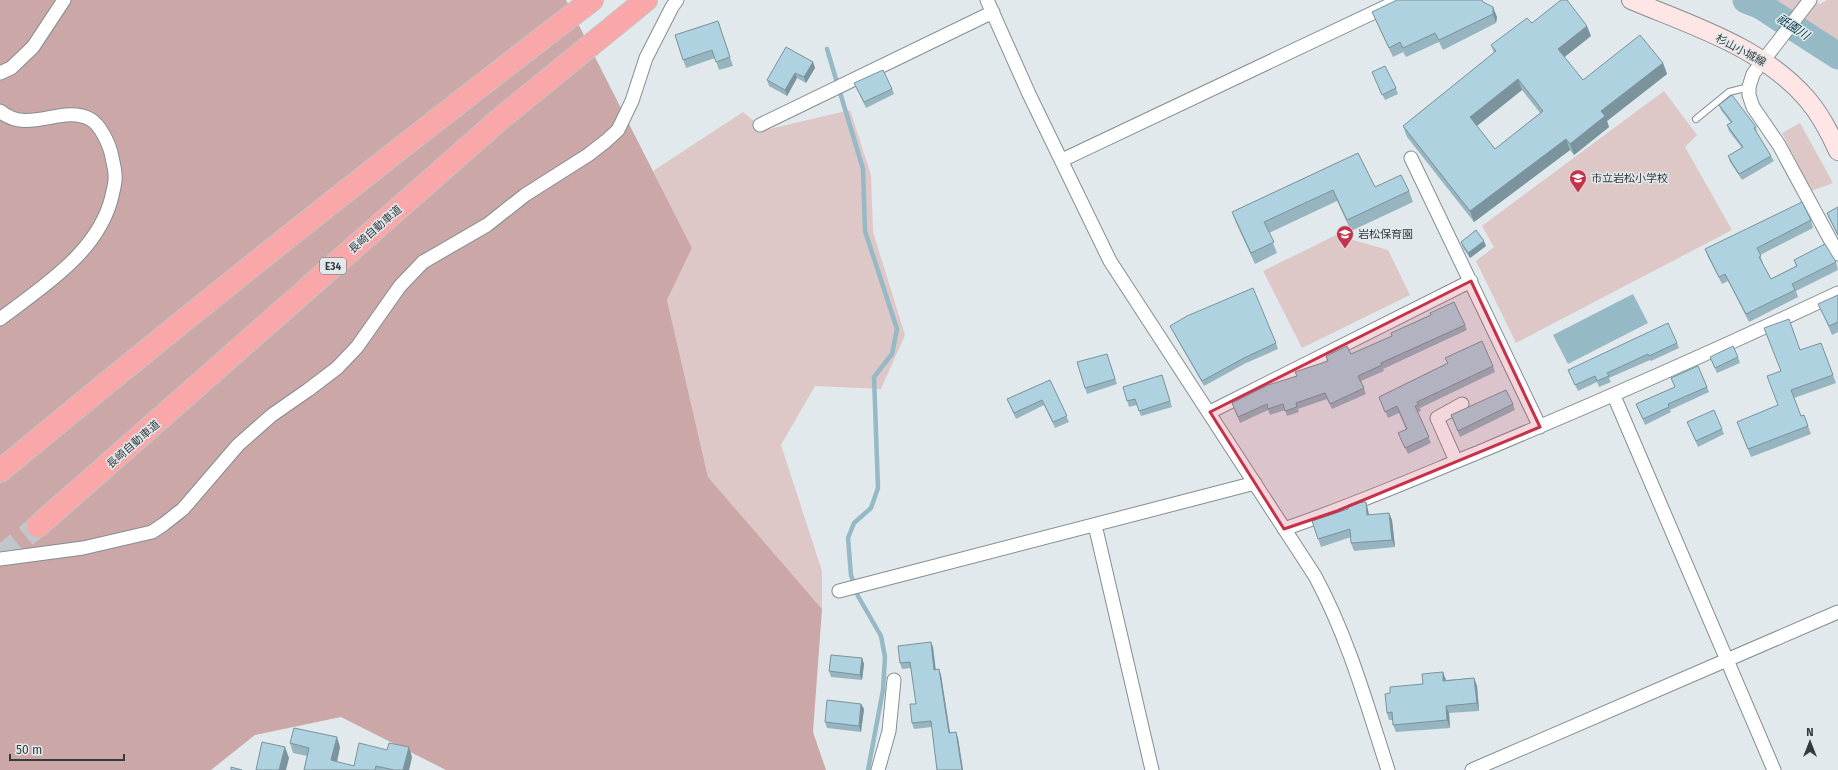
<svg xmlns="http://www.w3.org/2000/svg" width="1838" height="770" font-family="'Fira Sans','Noto Sans JP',sans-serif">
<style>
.green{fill:#dec7c7}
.forest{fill:#cba7a7}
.water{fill:#96b9c6}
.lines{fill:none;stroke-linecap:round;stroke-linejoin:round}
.stream{stroke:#96b9c6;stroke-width:4.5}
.river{stroke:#96b9c6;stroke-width:27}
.motorway-tunnel{stroke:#c0c6c9;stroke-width:22;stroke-dasharray:22 11;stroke-linecap:butt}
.service-casing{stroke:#868d90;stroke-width:8}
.minor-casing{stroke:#868d90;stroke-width:15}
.secondary-casing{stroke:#868d90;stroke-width:20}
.motorway-casing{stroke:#c3c4c4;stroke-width:24}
.service{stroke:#fff;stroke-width:6}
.minor{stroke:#fff;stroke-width:13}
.secondary{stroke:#fee5e6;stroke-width:18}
.motorway{stroke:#faa7aa;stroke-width:22}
.wall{fill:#96b5c0;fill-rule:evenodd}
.shaded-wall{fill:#7a939c}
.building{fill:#aed2df;stroke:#7a939c;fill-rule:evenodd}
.marked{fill:#c43349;fill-opacity:0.2;stroke:#c43349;stroke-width:3;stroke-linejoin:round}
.labels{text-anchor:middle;stroke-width:3;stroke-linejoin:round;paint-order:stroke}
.shield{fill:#e2e9ec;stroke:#6a6e70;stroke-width:1}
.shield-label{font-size:10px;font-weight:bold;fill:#373a3b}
.street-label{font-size:11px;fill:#373a3b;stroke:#e2e9ec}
.poi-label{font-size:11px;fill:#373a3b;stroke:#e2e9ec;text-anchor:start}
.water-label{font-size:12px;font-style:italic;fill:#073c4b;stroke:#e2e9ec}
</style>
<rect width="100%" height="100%" fill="#e2e9ec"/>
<path class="green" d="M1762,0H1812L1820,4L1827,0H1838V43L1776,6Z
M1664,91L1697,135L1685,147L1732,230L1516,343L1476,261L1494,247L1482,226Z
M850,110L871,175L873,232L905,335L881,389L815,386L781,445L822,571V609L708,477L667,300L692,248L653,171L743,112L765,130Z
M1800,123L1833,183L1811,191L1782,133Z
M1336,235L1388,250L1410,295L1302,348L1263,271Z"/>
<path class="forest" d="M0,0H566L692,248L667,300L708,477L822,609L813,732L826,770H446L341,717L255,735L211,770H0Z"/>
<path class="water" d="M1633,294L1648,323L1568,364L1553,335Z"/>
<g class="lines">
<path class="stream" d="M827,49L863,169L865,231L897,329L892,354L874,377L878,488L871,508L854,523L848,538L851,575L858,596L881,636L885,657L883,690L868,770"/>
<path class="river" d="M1746,0L1761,6L1838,56"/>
<path class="motorway-tunnel" d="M0,557L38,526"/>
<g class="service-casing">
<path id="service" d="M1696,119L1729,92L1749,87"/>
</g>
<g class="minor-casing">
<path id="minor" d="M987,0L1029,94L1110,261L1315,576C1348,637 1367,705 1388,770
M1810,0L1753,74L1749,87V95L1753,107L1779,145L1838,254
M0,73L11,68L33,47L64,0
M0,111C28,135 62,104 90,119C101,125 110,146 112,157C113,163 115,169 115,175C116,182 113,190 112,196C99,252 42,287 0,319
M760,125L993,12
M1411,158L1540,427
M1062,160L1400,0
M1614,396L1774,770
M1210,412L1471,281
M1456,461L1437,418L1462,404
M1095,525L1152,770
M1284,529C1352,506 1418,477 1484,450C1603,400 1721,348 1838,293
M0,559L83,548L152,532L164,524L183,509L238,445L272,415L308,390L337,368L357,347L400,286L423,262L487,225L525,195L588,155L606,141L618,130L632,101L646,58L672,7L677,0
M839,591L1255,483
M878,770L889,731L894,680
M1472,770L1838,612"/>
</g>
<g class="secondary-casing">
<path id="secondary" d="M1631,0C1693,26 1762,47 1807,99C1820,114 1830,133 1838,151"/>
</g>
<g class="motorway-casing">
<path id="motorway" d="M0,471C194,310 392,153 592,0
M38,526L500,119L646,0"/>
</g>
<use href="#service" class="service"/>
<use href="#minor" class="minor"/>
<use href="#secondary" class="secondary"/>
<use href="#motorway" class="motorway"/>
</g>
<path class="wall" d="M1483,2L1497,17L1496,23L1443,50L1439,42L1406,57L1403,52L1393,57L1376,21L1372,12Z
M718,21L733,66L719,70L715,58L686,68L675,35Z
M1532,23L1591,36L1564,57L1583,80L1663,63L1667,74L1607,121L1609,127L1574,155L1570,150L1474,222L1407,137L1403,126L1494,53L1491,45ZM1522,90L1540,113L1495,149L1477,126Z
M813,62L815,68L806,83L797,78L787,96L769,86L767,80Z
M1372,72L1396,88L1398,94L1385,100Z
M854,83L892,89L894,94L866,108Z
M1719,105L1756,127L1757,133L1771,156L1774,161L1742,180L1730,162L1728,156L1742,148L1729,131L1727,125L1731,123L1721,110Z
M1358,153L1375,187L1409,191L1413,202L1351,231L1337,201L1269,233L1277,253L1255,264L1236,223L1232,212Z
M1838,207V236L1829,218L1827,213Z
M1811,220L1813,228L1760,255L1763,263V264L1771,279L1796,266L1794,260L1836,262L1838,270L1796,291L1798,297L1749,322L1728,281L1722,284L1708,257L1705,249Z
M1461,242L1486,246L1470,258L1463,248Z
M1838,295V332L1832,335L1822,312L1818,304Z
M1465,325L1467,330L1383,369L1384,371L1361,381L1366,394L1332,409L1327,399L1298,409L1299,412L1287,416L1285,410L1270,415L1268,410L1240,423L1232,403L1297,376L1327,361L1326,356L1351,354Z
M1170,326L1276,343L1278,349L1246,363L1204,386L1173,332Z
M1677,343L1679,348L1651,361L1650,360L1609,378L1611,382L1599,387L1597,382L1578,391L1568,370Z
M1821,343L1836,383L1794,398L1801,416L1804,415L1811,434L1751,457L1740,430L1778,405L1780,371L1800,350Z
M1107,354L1117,384L1087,394L1085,388Z
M1710,357H1738L1740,363L1717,373Z
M1445,358L1493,366L1495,372L1420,408L1421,411L1418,412L1431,443L1408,454L1398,433L1406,429L1399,413L1388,418L1379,397L1448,363Z
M1162,375L1172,407L1141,416L1137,405L1129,407L1123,387Z
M1671,378L1707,387L1709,392L1670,410L1671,412L1645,425L1636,404L1675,387Z
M1050,380L1069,422L1055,428L1044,405L1016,419L1007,399Z
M1513,404L1515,410L1460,437L1451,415Z
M1687,422L1722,429L1724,434L1698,447Z
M1366,502L1368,510L1369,515L1389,513L1392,520L1395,547L1354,551L1351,543V537L1321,547L1312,521L1348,509Z
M933,647L936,670L941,675L950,733L958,738L963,770H937L932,727L914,729L912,723L916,704L911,668L902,669L900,663Z
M862,658L864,664L862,680L831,677L829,671Z
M1474,678L1477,686L1479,711L1449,713L1450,728L1396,732L1393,725V720H1389L1387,713L1390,693L1423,684L1446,680Z
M861,704L864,709L861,732L827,728L825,722Z
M290,743L340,747L337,762L354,766L412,757L409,770H304L307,756L293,753Z"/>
<path class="shaded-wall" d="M1493,7L1497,17L1496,23L1493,14Z
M1587,26L1591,36L1562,59L1558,49Z
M813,62L815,68L806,83L804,77Z
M1663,63L1667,74L1607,121L1609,127L1574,155L1570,144L1601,111Z
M795,73L797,78L787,96L785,90Z
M1518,79L1522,90L1474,128L1470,117Z
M1566,139L1570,150L1474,222L1470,211Z
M1484,241L1486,246L1470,258L1468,253Z
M1366,502L1368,510L1370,522L1367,515Z
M1389,513L1392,520L1395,547L1392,540Z
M931,642L933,647L936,675L934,670Z
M862,658L864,664L862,680L860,675Z
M939,669L941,675L951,739L949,733Z
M1443,672L1446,680L1443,681Z
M1474,678L1477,686L1479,711L1477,703Z
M861,704L864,709L861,732L859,726Z
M1446,706L1449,713L1450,728L1447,720Z
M956,732L958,738L963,770H962Z
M337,737L340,747L335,770L331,760Z
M285,747L289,758L286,770H279Z
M409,747L412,757L409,770H403Z"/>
<path class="building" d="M1397,0H1482L1483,2L1493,7V14L1439,40L1435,33L1403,48L1400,42L1389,48L1372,12Z
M1561,0H1567L1587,26L1558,49L1583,80L1640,35L1663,63L1601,111L1605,116L1570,144L1566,139L1470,211L1403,126L1496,51L1491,45L1527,18L1532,23ZM1518,79L1543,111L1495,149L1470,117Z
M718,21L730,57L716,62L712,50L683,60L675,35Z
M786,47L813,62L804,77L795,73L785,90L767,80Z
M1385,66L1396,88L1382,95L1372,72Z
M883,70L892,89L864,102L854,83Z
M1732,95L1756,127L1754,128L1771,156L1739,174L1728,156L1743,147L1727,125L1732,122L1719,105Z
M1358,153L1375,187L1401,175L1409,191L1347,220L1333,190L1264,222L1274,242L1251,253L1232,212Z
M1802,202L1811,220L1757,248L1761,256L1759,257L1771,279L1797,266L1794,260L1825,244L1836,262L1792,284L1795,290L1746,314L1725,274L1719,277L1705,249Z
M1838,207V235L1827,213Z
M1476,230L1484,241L1468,253L1461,242Z
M1253,288L1276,343L1244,358L1202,381L1170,326L1187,316Z
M1838,295V322L1829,326L1818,304Z
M1454,302L1465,325L1381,363L1382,365L1358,376L1364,388L1330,404L1325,393L1296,403L1297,407L1285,411L1283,404L1268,409L1267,404L1238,417L1232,403L1268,385L1297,376L1295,372L1328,361L1326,356L1347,346L1351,354L1392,336L1391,333L1431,315L1430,313Z
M1789,319L1800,350L1821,343L1833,375L1791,390L1801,416L1804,415L1808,426L1748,449L1737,422L1778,405L1767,376L1781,371L1764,328Z
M1668,323L1677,343L1649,356L1648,354L1607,373L1609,376L1597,381L1595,376L1575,385L1568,370Z
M1482,341L1493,366L1417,402L1418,405L1415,406L1429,437L1405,448L1398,433L1407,429L1397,406L1385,412L1379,397L1448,363L1445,358Z
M1733,346L1738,357L1715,368L1710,357Z
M1107,354L1115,379L1085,388L1077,362Z
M1698,366L1707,387L1668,404L1669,407L1643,419L1636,404L1675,387L1671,378Z
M1162,375L1170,401L1139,411L1135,399L1127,401L1123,387Z
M1050,380L1067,416L1053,422L1042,400L1014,413L1007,399Z
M1506,390L1513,404L1458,431L1451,415Z
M1714,410L1722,429L1696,441L1687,422Z
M1366,502L1367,515L1389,513L1392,540L1351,543L1350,529L1318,539L1312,521L1348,509V505L1354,503Z
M931,642L934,670L939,669L949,733L956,732L962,770H937L931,721L912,723L910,704H916L910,662L900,663L898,646Z
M831,655L862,658L860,675L829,671Z
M1443,672V681L1474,678L1477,703L1446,706L1447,720L1393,725L1392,712L1387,713L1385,694L1390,693V687L1423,684L1422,674Z
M827,700L861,704L859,726L825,722Z
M294,728L337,737L331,760L354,766L359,743L387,750L389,743L409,747L403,770H394L376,766L375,770H304L309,748L290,743Z
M262,742L285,747L279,770H256Z
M231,767L242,770H231Z"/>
<path class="marked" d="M1471,281L1540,427L1337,511L1284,529L1210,412Z"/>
<defs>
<g id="school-pin" transform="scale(0.9)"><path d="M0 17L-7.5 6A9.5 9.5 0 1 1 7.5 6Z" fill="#c43349" stroke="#e2e9ec"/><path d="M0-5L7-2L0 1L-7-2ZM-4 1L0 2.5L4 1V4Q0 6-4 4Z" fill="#fff"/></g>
</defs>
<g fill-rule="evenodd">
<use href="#school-pin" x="1578" y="178"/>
<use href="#school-pin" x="1345" y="234"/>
</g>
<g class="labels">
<rect class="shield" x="320" y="258" width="26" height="16" rx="3"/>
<g class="shield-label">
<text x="333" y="270">E34</text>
</g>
<g class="street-label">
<text transform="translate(1741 50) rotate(28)" y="4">杉山小城線</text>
<text transform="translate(375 229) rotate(-41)" y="4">長崎自動車道</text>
<text transform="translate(133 444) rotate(-41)" y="4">長崎自動車道</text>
</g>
<g class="poi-label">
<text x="1591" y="182">市立岩松小学校</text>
<text x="1358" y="238">岩松保育園</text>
</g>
<g class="water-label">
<text transform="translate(1793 27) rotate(33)" y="4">祇園川</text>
</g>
</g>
<g transform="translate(1810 742)" stroke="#e2e9ec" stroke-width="3" paint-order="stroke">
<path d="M0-3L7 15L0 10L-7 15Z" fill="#373a3b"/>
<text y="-6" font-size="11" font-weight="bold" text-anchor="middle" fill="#373a3b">N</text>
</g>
<path d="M10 754v6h114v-6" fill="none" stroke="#373a3b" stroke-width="2"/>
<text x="16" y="754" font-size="12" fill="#373a3b" stroke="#e2e9ec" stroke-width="3" paint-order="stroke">50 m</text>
</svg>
